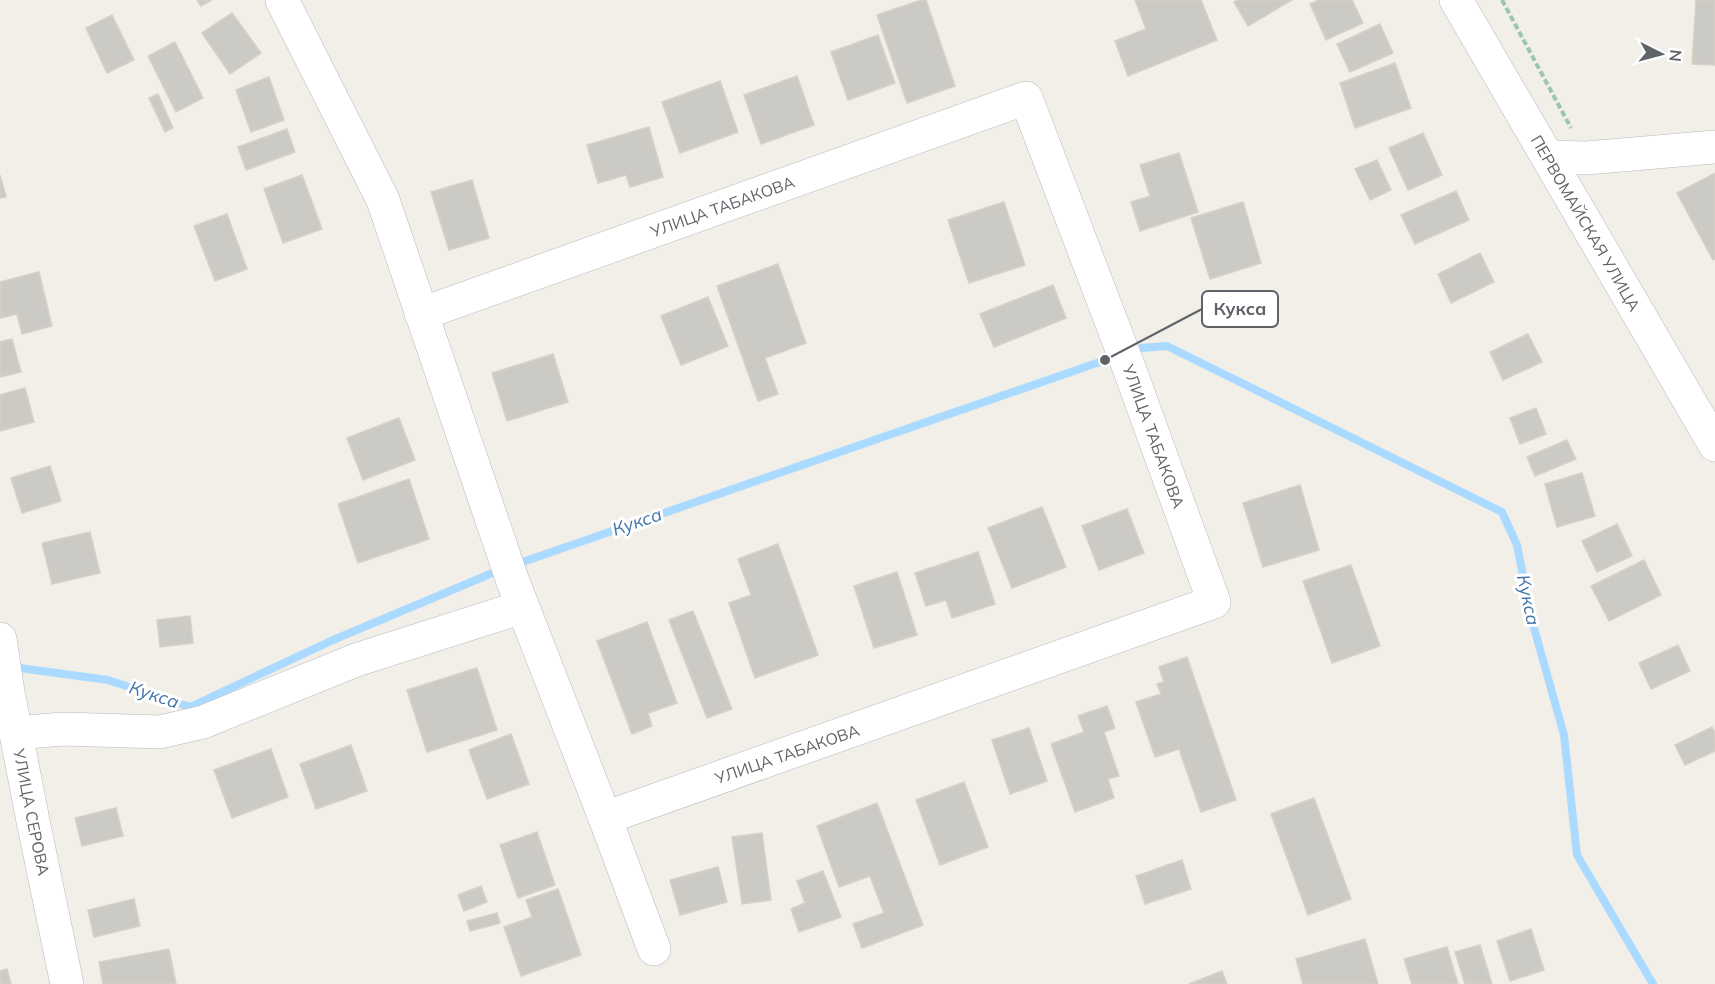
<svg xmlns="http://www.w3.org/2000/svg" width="1715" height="984" font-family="Mulish,sans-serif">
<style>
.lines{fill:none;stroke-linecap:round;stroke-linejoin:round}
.stream{stroke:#aadaff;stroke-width:8}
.building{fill:#cccac5;stroke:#d6d1c6;stroke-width:1.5}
.minor-casing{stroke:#b5b8bc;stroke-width:34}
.path{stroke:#9cc7a9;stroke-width:4;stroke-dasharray:6 3;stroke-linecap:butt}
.minor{stroke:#fff;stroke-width:33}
.labels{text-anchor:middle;stroke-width:6;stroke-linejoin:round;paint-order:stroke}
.street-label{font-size:16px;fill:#5f6368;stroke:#fff}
.water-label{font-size:18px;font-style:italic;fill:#4174aa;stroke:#fff}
.leader{fill:none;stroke:#5f6368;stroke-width:2}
.callout-dot{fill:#5f6368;stroke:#fff;stroke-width:2}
.callout{fill:#fff;stroke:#5f6368;stroke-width:2}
.callout-label{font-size:18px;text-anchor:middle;font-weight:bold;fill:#5f6368}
</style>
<rect width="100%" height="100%" fill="#f1efe8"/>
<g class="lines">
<path class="stream" d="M1129,352L1141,348L1167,346L1502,512L1517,545L1531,617L1564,735L1577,855L1653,984
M514,565L1117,356
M12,667L108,680L190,707L333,640L502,569"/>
</g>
<path class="building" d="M197,0H212L201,6Z
M921,0H926L955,86L907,103L877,15Z
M1135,0H1201L1217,40L1128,76L1115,41L1146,29Z
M1238,0H1292L1248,26L1234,2Z
M1319,0H1352L1363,23L1326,40L1310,4Z
M1696,0H1715V65L1692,64Z
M232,13L261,53L230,74L202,33Z
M112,15L134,60L107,73L86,28Z
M1380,24L1393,53L1350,72L1337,44Z
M878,35L895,83L848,100L831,52Z
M175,42L203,98L176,112L148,56Z
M1395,63L1411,108L1355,128L1340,83Z
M797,76L814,125L761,144L744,95Z
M269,77L284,120L251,132L236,90Z
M720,81L738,132L680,153L662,102Z
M158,94L173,128L165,132L149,98Z
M649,127L663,177L630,187L626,175L598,183L587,145Z
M287,129L295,152L246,170L238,147Z
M1423,133L1442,175L1408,190L1389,148Z
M1179,153L1198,212L1140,231L1131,202L1150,196L1140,165Z
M1377,160L1391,190L1370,200L1355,169Z
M1715,173V259L1713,260L1677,193Z
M0,175L6,197L0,198Z
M302,175L322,229L283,243L264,189Z
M472,180L489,238L449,250L431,192Z
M1456,191L1469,220L1415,244L1401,215Z
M1004,202L1025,265L969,283L948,220Z
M1243,202L1261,263L1210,279L1191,218Z
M227,214L247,269L215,281L194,226Z
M1480,253L1494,282L1451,303L1438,274Z
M778,264L806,343L765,358L778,394L758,401L717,286Z
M39,272L52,326L22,334L17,314L0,318V282Z
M1053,285L1066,318L994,347L980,314Z
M708,297L728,346L681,365L661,316Z
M1528,334L1542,362L1503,380L1490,352Z
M12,339L21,372L0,377V342Z
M553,354L568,402L507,421L492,373Z
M25,388L34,422L0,431V395Z
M1536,408L1546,434L1520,444L1510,418Z
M399,418L415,460L363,480L347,438Z
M1567,440L1576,459L1535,476L1527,457Z
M50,466L61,501L22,513L11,478Z
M1582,473L1595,516L1557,527L1545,484Z
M409,479L429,539L358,563L338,504Z
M1300,485L1319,550L1263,567L1243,503Z
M1042,507L1066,567L1012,588L988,528Z
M1127,509L1144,553L1099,570L1082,526Z
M1617,524L1632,556L1597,572L1582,541Z
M90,532L100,573L52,584L42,543Z
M778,544L818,655L755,678L729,603L751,595L738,559Z
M978,552L995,604L952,618L946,600L926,606L915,573Z
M1644,560L1661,595L1609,621L1591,586Z
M1351,565L1380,646L1332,663L1303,581Z
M897,572L917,635L874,648L854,586Z
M693,611L732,709L707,718L669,620Z
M190,616L193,643L160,647L157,620Z
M647,622L677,703L648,713L652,726L632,734L597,641Z
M1678,645L1690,671L1651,689L1639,663Z
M1187,657L1236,800L1201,812L1179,749L1155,757L1136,702L1161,694L1157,684L1164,682L1159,667Z
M477,668L497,730L427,752L407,690Z
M1107,706L1115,728L1104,732L1119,776L1108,779L1114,798L1075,812L1051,744L1084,732L1078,716Z
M1712,727L1715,733V751L1685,765L1675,745Z
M1029,728L1047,781L1010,794L992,740Z
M511,734L529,784L487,799L469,750Z
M351,745L367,791L316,809L300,764Z
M271,749L288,797L232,818L214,770Z
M964,782L988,847L940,865L916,800Z
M1314,798L1351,899L1308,915L1271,814Z
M877,803L923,925L862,948L853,924L884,913L870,876L839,887L817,826Z
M116,808L123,836L82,846L75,818Z
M537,832L555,885L518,898L500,845Z
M762,833L771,900L742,904L732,837Z
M1182,860L1191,889L1145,904L1136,876Z
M718,867L727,902L680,915L670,880Z
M823,871L841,917L799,932L791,909L805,903L797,881Z
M481,886L487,902L464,911L458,895Z
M558,889L581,955L521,976L504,927L532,917L526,900Z
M134,899L140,926L94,937L88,910Z
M497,913L500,923L470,931L467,921Z
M1531,929L1544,970L1510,981L1497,941Z
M1365,939L1378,984H1303L1296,959Z
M1480,945L1492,984H1465L1455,952Z
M1447,947L1458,984H1412L1404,959Z
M169,949L176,984H103L99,962Z
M7,969L11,984H0V971Z
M1222,971L1227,984H1189Z"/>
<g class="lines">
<g class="minor-casing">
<g id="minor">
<path d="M282,0L383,200L512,579L605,818L654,949"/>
<path id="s1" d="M1456,0L1715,445"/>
<path d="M1548,157L1587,158L1715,147"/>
<path id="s2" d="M421,314L1026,98L1129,368L1214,602L605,818"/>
<path id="s3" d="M0,639L8,692L33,821L67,984"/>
<path d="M16,733L63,729L160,732L203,722L356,660L522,607"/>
</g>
</g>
<path class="path" d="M1502,0L1571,128"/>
<use href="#minor" class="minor"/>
</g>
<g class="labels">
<g class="street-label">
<text dy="6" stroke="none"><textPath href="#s2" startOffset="320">УЛИЦА ТАБАКОВА</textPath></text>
<text dy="6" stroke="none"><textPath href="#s1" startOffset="258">ПЕРВОМАЙСКАЯ УЛИЦА</textPath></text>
<text dy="6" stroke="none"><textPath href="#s2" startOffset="1004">УЛИЦА ТАБАКОВА</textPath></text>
<text transform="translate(787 754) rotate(-19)" y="6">УЛИЦА ТАБАКОВА</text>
<text dy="6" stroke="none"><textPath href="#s3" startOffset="176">УЛИЦА СЕРОВА</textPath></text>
</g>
<g class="water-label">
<text transform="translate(637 522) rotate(-19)" y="6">Кукса</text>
<text transform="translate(1528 600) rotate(78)" y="6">Кукса</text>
<text transform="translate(154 695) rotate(18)" y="6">Кукса</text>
</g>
</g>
<path class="leader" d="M1105 360L1202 309"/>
<circle class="callout-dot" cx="1105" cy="360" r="6"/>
<rect class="callout" x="1202" y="291" width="76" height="36" rx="6"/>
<g class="callout-label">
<text x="1240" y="315">Кукса</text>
</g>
<g transform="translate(1661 54) rotate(96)" stroke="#ffffff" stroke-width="4.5" paint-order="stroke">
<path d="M0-4.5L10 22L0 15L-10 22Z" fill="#5f6368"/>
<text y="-9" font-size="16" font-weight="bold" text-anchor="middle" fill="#5f6368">N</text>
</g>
</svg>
